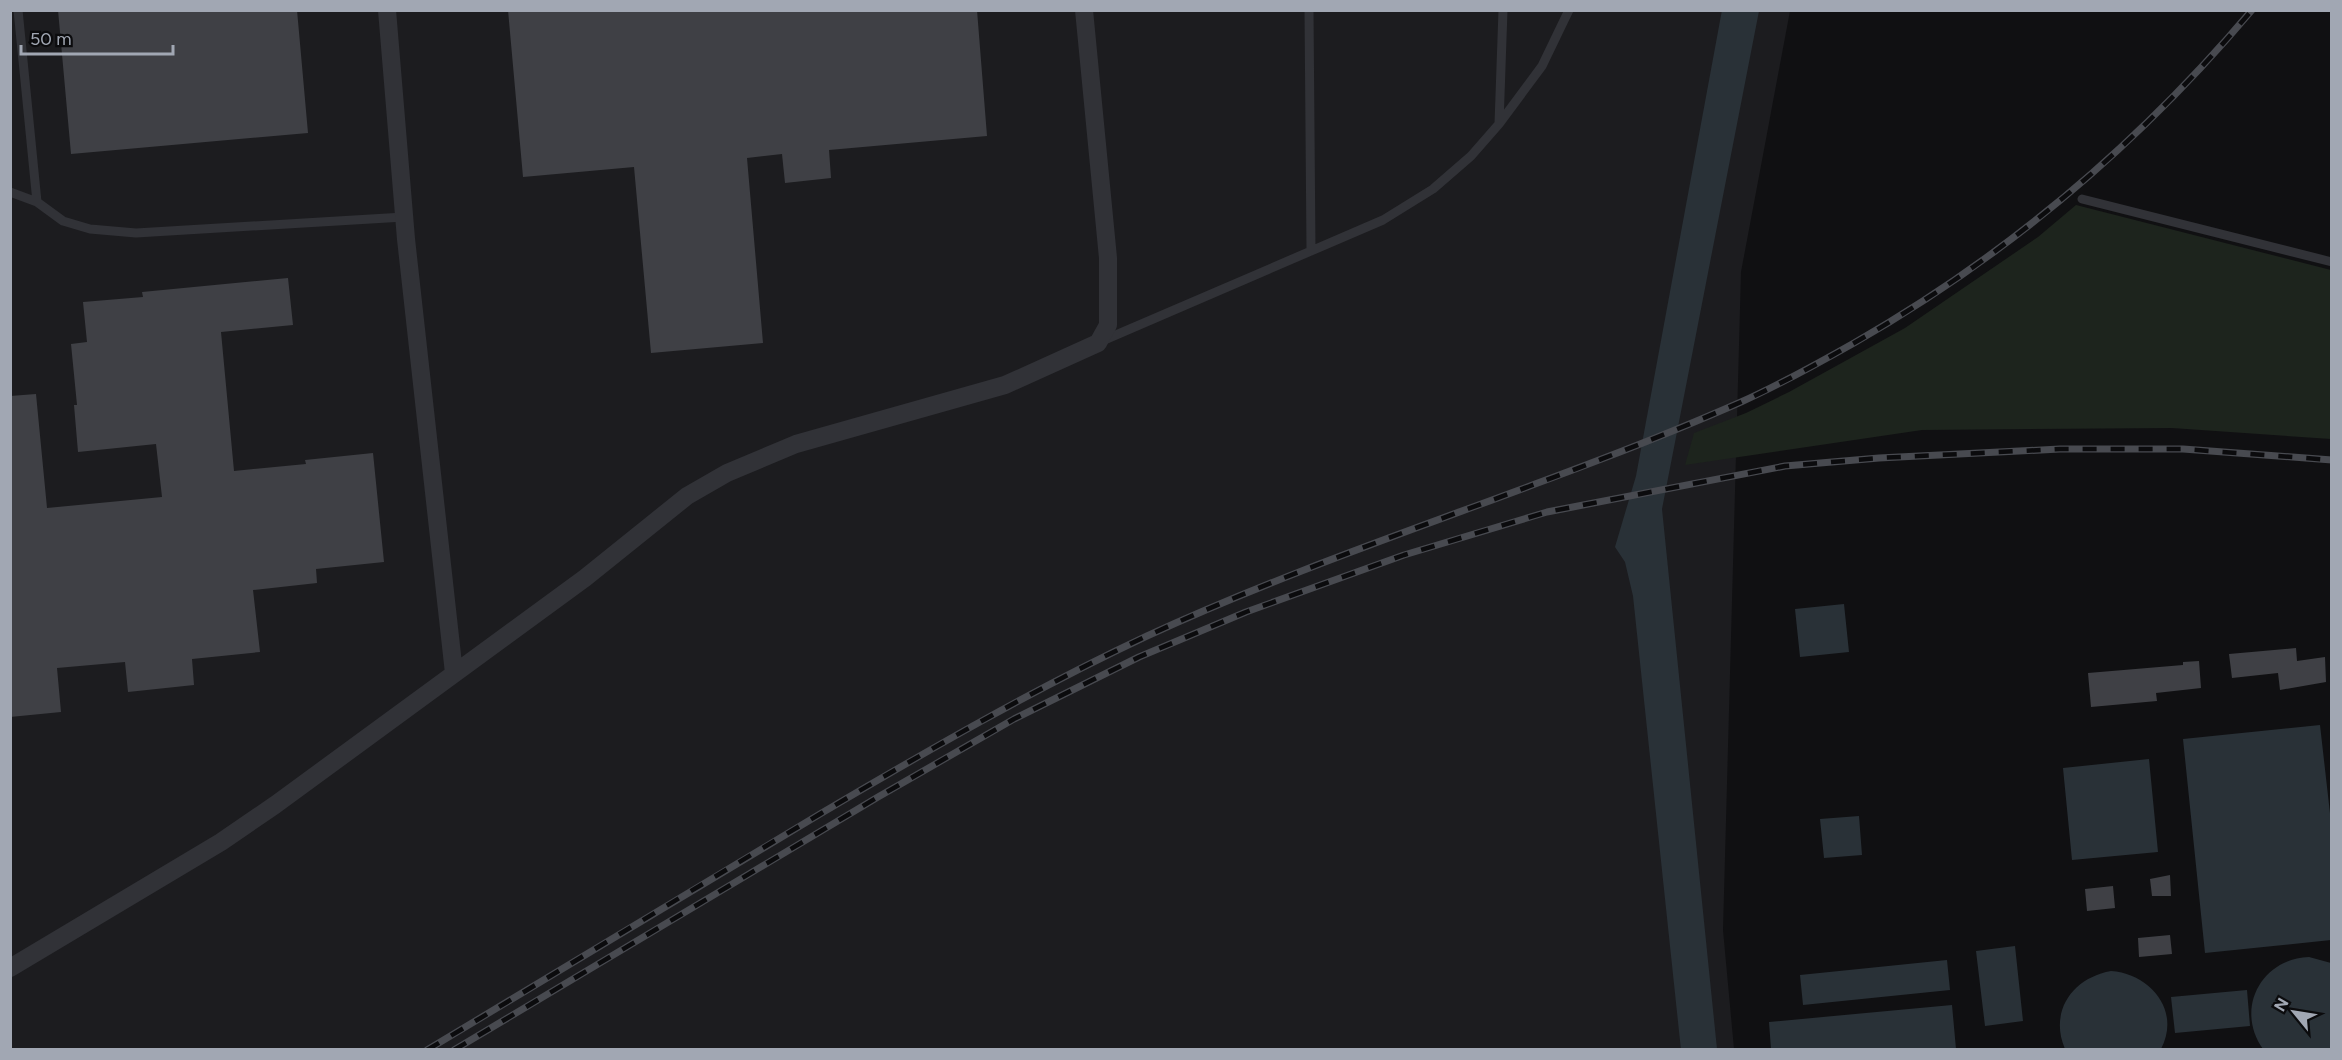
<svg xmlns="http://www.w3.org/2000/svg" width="2342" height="1060" font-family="Figtree,sans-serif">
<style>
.built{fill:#1c1c1f}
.green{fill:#1d241d}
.water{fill:#293137}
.building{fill:#3f4045}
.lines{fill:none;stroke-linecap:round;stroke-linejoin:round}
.service{stroke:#313237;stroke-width:9}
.minor{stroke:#313237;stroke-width:18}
.rail-casing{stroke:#484a50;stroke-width:7}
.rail{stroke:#0b0b0d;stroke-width:4.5;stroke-dasharray:14;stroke-linecap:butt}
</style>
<rect width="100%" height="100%" fill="#101012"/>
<path class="built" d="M10,11H1790L1741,272L1723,930L1734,1049H11Z"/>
<path class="green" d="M2076,205L2331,270V439L2172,428L1922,430L1685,465L1694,433L1746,413L1789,392L1905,328L2038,237Z"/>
<path class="water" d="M1722,10L1759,11L1662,509L1717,1049L1681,1050L1633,596L1625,562L1615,547L1636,476Z
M1844,604L1849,652L1800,657L1795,609Z
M2320,725L2332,831L2331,940L2205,953L2183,739Z
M2149,759L2158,852L2072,860L2063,768Z
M1859,816L1862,855L1824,858L1820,819Z
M2015,946L2023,1021L1985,1026L1976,951Z
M2309,957L2331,963V1049H2263C2235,1010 2260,959 2309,957Z
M1947,960L1950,990L1803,1005L1800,975Z
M2111,971C2151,974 2181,1011 2161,1049H2065C2049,1012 2072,978 2111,971Z
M2247,990L2250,1026L2175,1033L2171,997Z
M1952,1005L1956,1049H1771L1769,1022Z"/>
<path class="building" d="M58,10H297L308,133L71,154Z
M508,10H977L987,136L829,150L831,178L785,183L782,154L747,158L763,343L651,353L634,167L523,177Z
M288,278L293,325L221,332L234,471L306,464L305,460L373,453L384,562L316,569L317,583L253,590L260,652L192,659L194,685L128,692L125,662L57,668L61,712L10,717V396L36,394L47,508L162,497L156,444L78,452L74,405H77L71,344L87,342L83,302L143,297L142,292Z
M2296,648L2297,661L2325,657L2326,682L2280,690L2278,673L2232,678L2229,654Z
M2199,661L2201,688L2156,693L2157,701L2091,707L2088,673L2183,665V662Z
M2170,875L2171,896H2152L2150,879Z
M2113,886L2115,908L2087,911L2085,889Z
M2170,935L2172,954L2139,957L2138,938Z"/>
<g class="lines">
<path class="service" d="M18,10L37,202
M1309,10L1311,251
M1499,124L1542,66L1569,10
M10,192L37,202L63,221L90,229L136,233L404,217
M2082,199L2332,262
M1102,341L1383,220L1433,189L1471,156L1499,124L1503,10"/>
<path class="minor" d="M387,10L406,239L454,673
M10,968L221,842L275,805L585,578L687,496L727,473L796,444L1005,385L1098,343L1108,325V258L1084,10"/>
<g class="rail-casing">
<path id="rail" d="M427,1050C558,972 688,892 820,814C927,751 1034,689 1147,636C1340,547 1546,488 1741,402C1779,385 1817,364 1854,343C2006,256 2138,145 2252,10
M454,1050L878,797L1014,719L1139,657L1246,612L1404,555L1547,512L1785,466L1879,458L2060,449H2183L2332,460"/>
</g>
<use href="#rail" class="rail"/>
</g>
<rect width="2342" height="1060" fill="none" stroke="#a1a7b3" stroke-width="24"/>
<g transform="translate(2294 1012) rotate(300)" stroke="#0b0b0d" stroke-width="4.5" paint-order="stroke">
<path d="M0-4.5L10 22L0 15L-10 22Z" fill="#a1a7b3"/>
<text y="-9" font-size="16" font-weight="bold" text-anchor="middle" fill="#a1a7b3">N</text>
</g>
<path d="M21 45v9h152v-9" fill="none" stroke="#a1a7b3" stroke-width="3"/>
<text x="30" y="45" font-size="18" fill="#a1a7b3" stroke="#0b0b0d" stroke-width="4.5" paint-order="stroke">50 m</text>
</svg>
